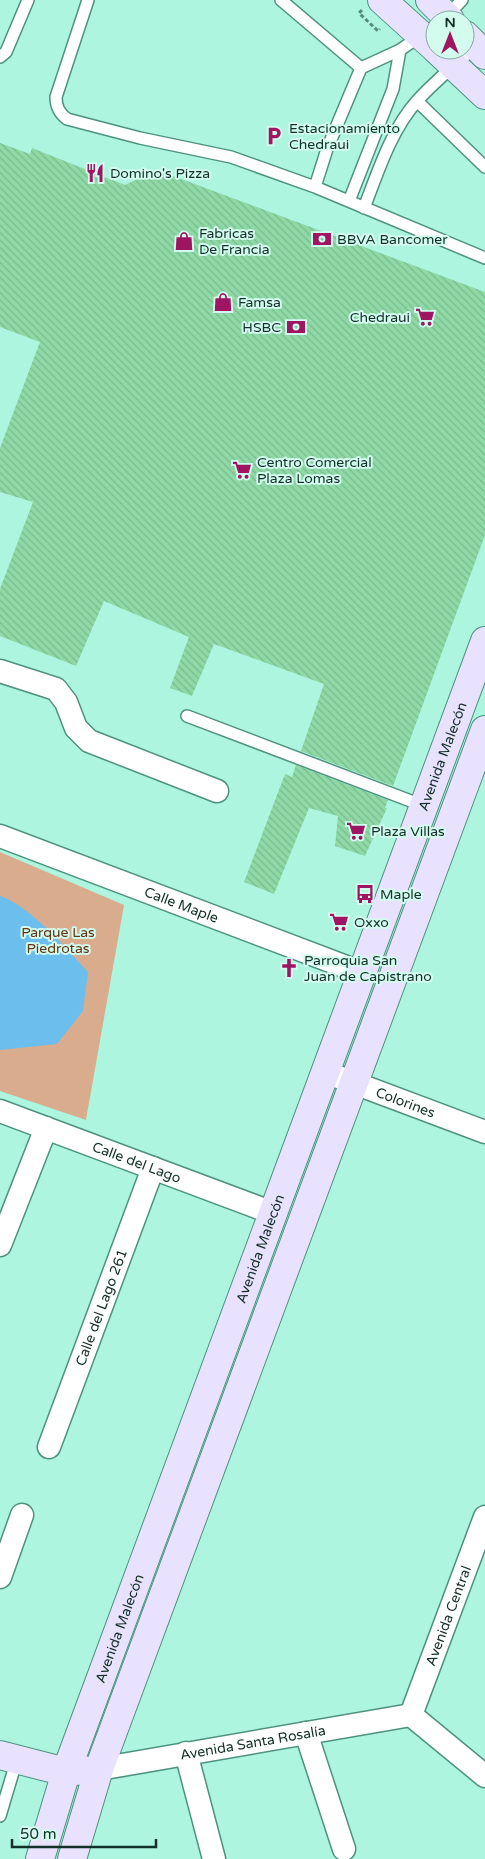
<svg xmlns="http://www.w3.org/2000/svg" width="485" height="1859" font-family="'Varela Round',sans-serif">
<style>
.park{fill:#daac8e}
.water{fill:#6cbfed}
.building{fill:url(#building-back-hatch)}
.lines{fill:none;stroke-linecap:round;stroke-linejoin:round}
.lane-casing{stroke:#4d927f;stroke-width:14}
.street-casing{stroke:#4d927f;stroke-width:25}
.secondary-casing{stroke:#4d927f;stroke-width:30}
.path{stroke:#59897b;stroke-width:3;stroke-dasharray:4 2.5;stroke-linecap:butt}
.lane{stroke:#fff;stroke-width:11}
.street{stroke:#fff;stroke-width:22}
.secondary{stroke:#e9e2ff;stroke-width:28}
.labels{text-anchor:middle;stroke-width:4;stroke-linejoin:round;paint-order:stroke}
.poi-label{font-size:14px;fill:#133028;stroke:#d3fcef;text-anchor:start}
.street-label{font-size:14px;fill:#133028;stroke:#d3fcef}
.park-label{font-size:14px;fill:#623412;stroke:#d3fcef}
</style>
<defs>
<pattern id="building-back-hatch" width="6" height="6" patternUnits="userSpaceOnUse" patternTransform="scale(1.25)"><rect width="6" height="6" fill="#8ed9a6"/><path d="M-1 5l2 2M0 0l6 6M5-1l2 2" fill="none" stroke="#7abb8f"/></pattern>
</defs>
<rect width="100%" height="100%" fill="#aef5e0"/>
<path class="park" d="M0,852L124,905L86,1120L0,1091Z"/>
<path class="water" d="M0,896C29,905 67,949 88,972L83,1011L57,1044L0,1050Z"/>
<path class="building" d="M0,143L30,154L32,148L125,185L157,170L485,292V535L393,786L301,751L324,684L214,644L192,696L170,688L189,637L104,601L76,666L0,636V589L33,502L0,492V448L40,342L0,327Z
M296,765L388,800L385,808H387L365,856L335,846L338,816L309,808L274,894L244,882L285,774L292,777Z"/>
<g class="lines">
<g class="lane-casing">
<path id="lane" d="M88,0L56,97C56,107 59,113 67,119L140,138L231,157L315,187L485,258
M281,0L361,68
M446,17L462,0
M0,57L6,52L28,0
M417,101L485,167
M315,187L327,149L361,68L400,50L435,26
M349,201L393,89L400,50
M364,208C378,172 391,130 417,101C435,81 456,64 476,46
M187,716L424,806
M0,1816L17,1759"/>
</g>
<g class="street-casing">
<g id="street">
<path d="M0,671L56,689L66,702L76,728L89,741L217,791"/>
<path id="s1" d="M0,836L362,973"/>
<path id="s2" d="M325,1072L485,1132"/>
<path id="s3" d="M0,1111L273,1213"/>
<path d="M0,1245L46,1128"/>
<path id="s4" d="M49,1447L153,1168"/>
<path d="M0,1577L22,1515"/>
<path id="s5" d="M411,1715L485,1517"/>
<path d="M306,1733L344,1849"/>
<path d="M186,1753L214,1859"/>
<path id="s6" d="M99,1769L411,1715L485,1776"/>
</g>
</g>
<g class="secondary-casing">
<g id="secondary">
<path d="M382,0L435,48"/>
<path d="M430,0L450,20"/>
<path d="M465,35L485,55"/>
<path d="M437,50L485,95"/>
<path d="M0,1755L66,1772L84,1770"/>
<path id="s7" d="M40,1859L66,1772L485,641"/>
<path d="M72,1859L99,1769L485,730"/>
</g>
</g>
<path class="path" d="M362,10L359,13L378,31L380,29"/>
<use href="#lane" class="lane"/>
<use href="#street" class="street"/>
<use href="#secondary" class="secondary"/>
</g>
<defs>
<g id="parking-bare" transform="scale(1.5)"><path d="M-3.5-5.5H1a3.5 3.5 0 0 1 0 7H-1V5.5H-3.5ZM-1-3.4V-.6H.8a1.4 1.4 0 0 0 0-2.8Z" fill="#a01561" stroke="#d3fcef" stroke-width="2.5" paint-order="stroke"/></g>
<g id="restaurant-bare" transform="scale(1.5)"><path d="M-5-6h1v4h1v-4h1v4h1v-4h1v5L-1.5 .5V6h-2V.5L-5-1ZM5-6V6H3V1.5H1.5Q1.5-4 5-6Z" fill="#a01561" stroke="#d3fcef" stroke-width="2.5" paint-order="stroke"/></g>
<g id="bank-bare" transform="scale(1.5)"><path d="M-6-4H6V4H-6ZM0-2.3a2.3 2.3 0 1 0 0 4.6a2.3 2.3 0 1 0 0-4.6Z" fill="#a01561" stroke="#d3fcef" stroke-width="2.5" paint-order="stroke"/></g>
<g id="shop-bare" transform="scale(1.5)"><path d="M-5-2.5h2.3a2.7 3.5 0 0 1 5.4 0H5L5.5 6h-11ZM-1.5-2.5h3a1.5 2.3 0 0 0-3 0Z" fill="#a01561" stroke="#d3fcef" stroke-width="2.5" paint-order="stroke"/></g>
<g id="supermarket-bare" transform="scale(1.5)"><path d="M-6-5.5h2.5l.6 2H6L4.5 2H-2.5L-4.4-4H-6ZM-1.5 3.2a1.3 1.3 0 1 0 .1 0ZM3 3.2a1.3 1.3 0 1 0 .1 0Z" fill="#a01561" stroke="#d3fcef" stroke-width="2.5" paint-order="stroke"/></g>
<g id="bus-bare" transform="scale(1.5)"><path d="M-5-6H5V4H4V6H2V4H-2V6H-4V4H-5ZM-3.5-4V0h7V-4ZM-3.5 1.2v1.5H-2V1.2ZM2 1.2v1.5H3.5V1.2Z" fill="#a01561" stroke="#d3fcef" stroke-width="2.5" paint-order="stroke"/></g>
<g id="church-bare" transform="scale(1.5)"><path d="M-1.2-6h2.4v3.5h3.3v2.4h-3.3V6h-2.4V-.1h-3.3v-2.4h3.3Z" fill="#a01561" stroke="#d3fcef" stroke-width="2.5" paint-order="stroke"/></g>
</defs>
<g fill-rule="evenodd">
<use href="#parking-bare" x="274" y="136"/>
<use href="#restaurant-bare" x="95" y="173"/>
<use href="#bank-bare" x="322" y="239"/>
<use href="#shop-bare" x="184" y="241"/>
<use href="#shop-bare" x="223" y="302"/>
<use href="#supermarket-bare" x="425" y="317"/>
<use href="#bank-bare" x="296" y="327"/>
<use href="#supermarket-bare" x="242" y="470"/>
<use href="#supermarket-bare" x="356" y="831"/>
<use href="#bus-bare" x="365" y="894"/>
<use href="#supermarket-bare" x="339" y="922"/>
<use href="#church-bare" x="289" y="968"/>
</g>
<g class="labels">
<g class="poi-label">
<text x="289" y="133">Estacionamiento<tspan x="289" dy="16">Chedraui</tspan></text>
<text x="110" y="178">Domino's Pizza</text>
<text x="199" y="238">Fabricas<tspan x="199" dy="16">De Francia</tspan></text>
<text x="337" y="244">BBVA Bancomer</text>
<text x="238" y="307">Famsa</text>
<text x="410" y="322" text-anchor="end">Chedraui</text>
<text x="281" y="332" text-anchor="end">HSBC</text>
<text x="257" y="467">Centro Comercial<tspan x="257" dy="16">Plaza Lomas</tspan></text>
<text x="371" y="836">Plaza Villas</text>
<text x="380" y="899">Maple</text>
<text x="354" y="927">Oxxo</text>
<text x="304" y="965">Parroquia San<tspan x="304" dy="16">Juan de Capistrano</tspan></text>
</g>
<g class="street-label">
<text dy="5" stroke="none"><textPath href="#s7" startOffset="1174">Avenida Malecón</textPath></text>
<text dy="5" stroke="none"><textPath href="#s1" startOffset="194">Calle Maple</textPath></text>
<text dy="5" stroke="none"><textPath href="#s2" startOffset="86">Colorines</textPath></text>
<text dy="5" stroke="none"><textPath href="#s3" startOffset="146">Calle del Lago</textPath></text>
<text dy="5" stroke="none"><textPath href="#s7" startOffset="649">Avenida Malecón</textPath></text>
<text dy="5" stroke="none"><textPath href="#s4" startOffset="149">Calle del Lago 261</textPath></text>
<text dy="5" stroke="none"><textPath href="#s5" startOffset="106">Avenida Central</textPath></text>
<text dy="5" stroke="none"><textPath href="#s7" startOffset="244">Avenida Malecón</textPath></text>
<text dy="5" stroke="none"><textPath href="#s6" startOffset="156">Avenida Santa Rosalía</textPath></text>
</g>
<g class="park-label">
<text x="58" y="937">Parque Las<tspan x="58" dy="16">Piedrotas</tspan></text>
</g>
</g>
<g transform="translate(450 35)"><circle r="24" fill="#d3fcef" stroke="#86aa9f"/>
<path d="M0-4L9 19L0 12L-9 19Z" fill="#a01561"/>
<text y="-8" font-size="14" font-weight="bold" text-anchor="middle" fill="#133028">N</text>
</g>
<path d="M12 1839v8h144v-8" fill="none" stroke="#133028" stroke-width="2.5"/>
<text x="20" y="1839" font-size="15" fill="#133028" stroke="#d3fcef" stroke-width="4" paint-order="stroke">50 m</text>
</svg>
